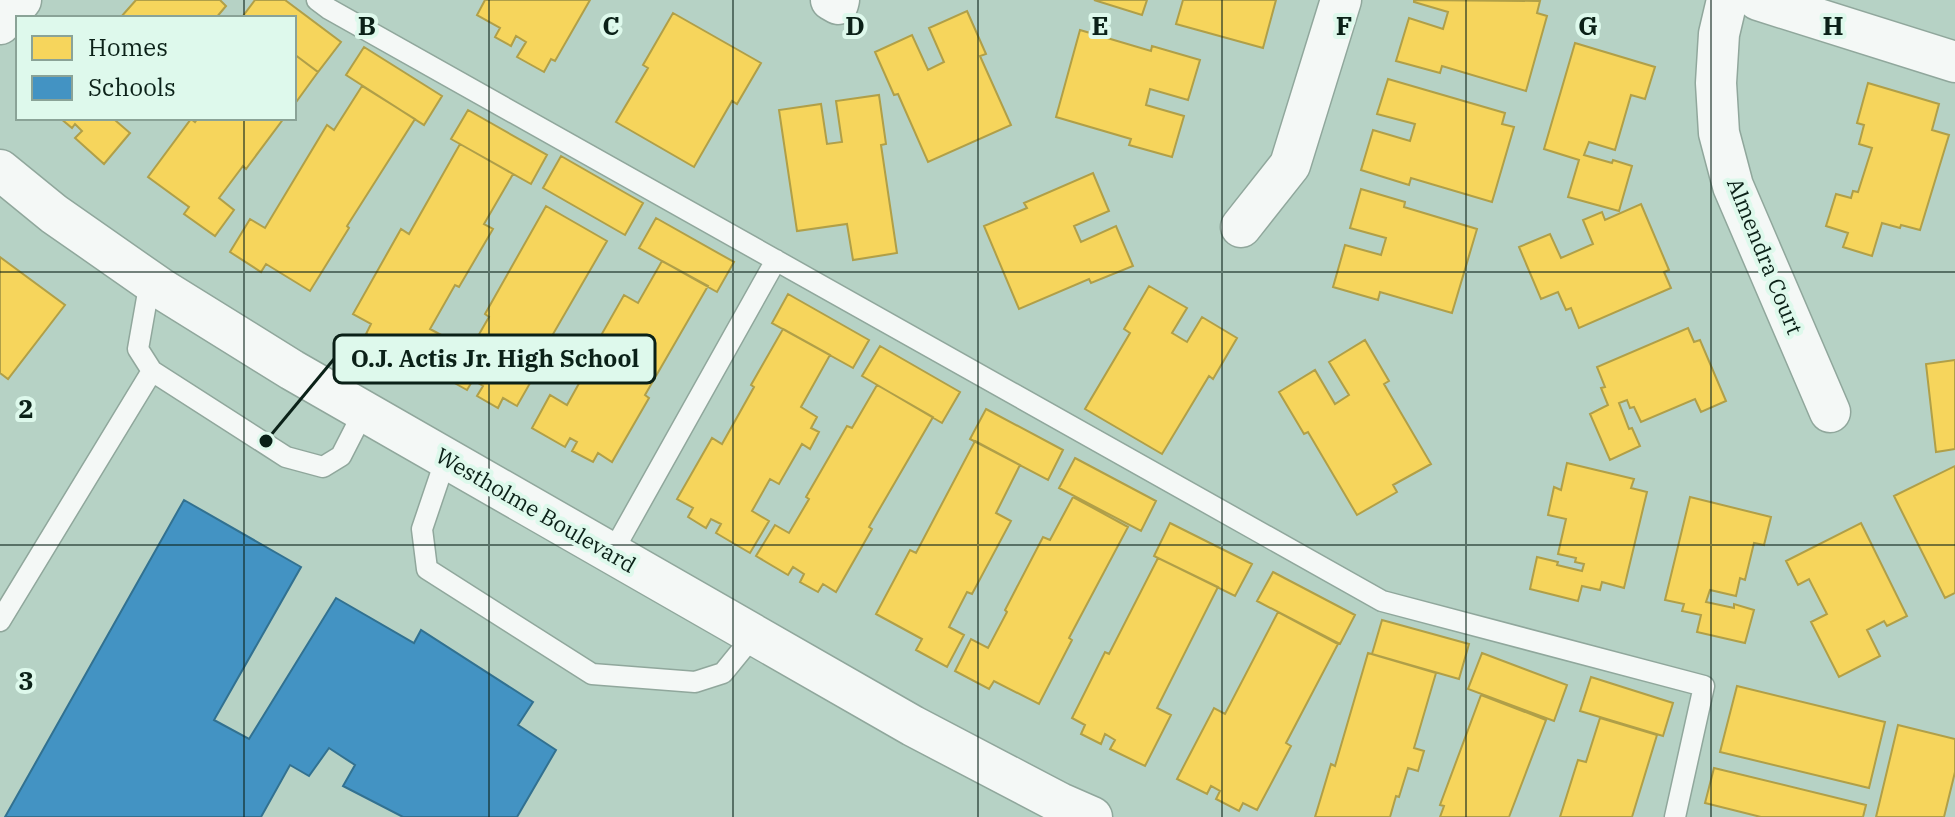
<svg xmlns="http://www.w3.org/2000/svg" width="1955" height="817" font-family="'IBM Plex Serif',serif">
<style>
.homes{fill:#f6d55c;stroke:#b09f48;stroke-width:2}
.schools{fill:#4393c3;stroke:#327190;stroke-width:2}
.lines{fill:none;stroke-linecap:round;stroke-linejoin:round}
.service-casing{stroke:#90a79c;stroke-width:23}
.minor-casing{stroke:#90a79c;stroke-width:43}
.service{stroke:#f4f8f6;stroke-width:20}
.minor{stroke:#f4f8f6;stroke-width:40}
.grid{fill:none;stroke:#0b2118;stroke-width:2;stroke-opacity:0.55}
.labels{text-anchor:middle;stroke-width:8;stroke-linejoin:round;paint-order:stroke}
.street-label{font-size:22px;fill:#0b2118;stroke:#def9ec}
.grid-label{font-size:26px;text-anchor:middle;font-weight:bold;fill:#0b2118;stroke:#def9ec;stroke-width:8;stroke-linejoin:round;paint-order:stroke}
.leader{fill:none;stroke:#0b2118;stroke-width:3}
.callout-dot{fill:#0b2118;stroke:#def9ec;stroke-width:3}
.callout{fill:#def9ec;stroke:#0b2118;stroke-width:3}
.callout-label{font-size:24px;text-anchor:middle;font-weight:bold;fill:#0b2118}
</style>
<rect width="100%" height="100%" fill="#b6d2c5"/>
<path class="homes" d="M136,0H220L226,6L216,18H120Z
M255,0H285L341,42L318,72L294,54V18H246L243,16Z
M485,0H590L555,61L551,59L544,72L517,57L526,42L516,36L511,46L495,37L500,28L477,15Z
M1094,0H1147L1142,15Z
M1183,0H1276L1263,48L1176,24Z
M1414,0L1540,1L1537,13L1547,16L1526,91L1442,66L1440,73L1396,61L1409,18L1443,29L1448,12L1414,2Z
M967,11L986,54L980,56L1011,125L928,162L898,94L894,95L875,52L912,35L928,70L944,62L929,28Z
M673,13L761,63L737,104L732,101L694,167L616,122L648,68L643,65Z
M1080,30L1151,51L1152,46L1200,60L1188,100L1150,89L1146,105L1184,116L1172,157L1129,145L1131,139L1056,117Z
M1575,43L1655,67L1645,99L1631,95L1615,150L1589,142L1584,155L1612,163L1613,160L1632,166L1619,211L1568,197L1579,160L1544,149Z
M364,47L442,96L424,125L346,75Z
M294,54L318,72L294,105Z
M1388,79L1505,113L1502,124L1514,127L1492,202L1411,178L1409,185L1361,170L1373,130L1410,141L1415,124L1377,114Z
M1868,83L1939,104L1932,130L1949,135L1920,230L1901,225L1900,228L1882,223L1872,256L1843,247L1848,233L1826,226L1836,194L1851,198L1853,191L1858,192L1872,148L1859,144L1864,125L1857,123Z
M362,86L415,119L347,226L349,228L310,291L266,264L261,272L230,252L250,219L265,228L327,125L334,130Z
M879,95L886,144L881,145L897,253L853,260L847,224L797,231L779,110L821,104L827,144L842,142L836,101Z
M468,110L547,155L531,184L451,139Z
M60,118H119L116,121L130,133L104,164L75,138L82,131L75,124L72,128Z
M198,118H284L246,169L243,166L219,198L234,210L215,236L184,214L189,207L148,177L191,119L195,122Z
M460,144L513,174L484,224L493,229L459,287L455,285L430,329L445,337L427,368L395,350L400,341L392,337L387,345L366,334L371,324L353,314L401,229L409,234Z
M561,156L643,203L625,235L543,188Z
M1093,173L1109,211L1074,226L1081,242L1116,226L1133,266L1091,283L1089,279L1019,309L984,226L1027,208L1024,203Z
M1361,189L1405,202L1404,207L1477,229L1452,313L1380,292L1378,300L1333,287L1345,245L1381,255L1386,238L1350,228Z
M1641,204L1669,270L1664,272L1671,288L1579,328L1571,308L1566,310L1558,292L1541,299L1519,247L1550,234L1561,258L1593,244L1583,220L1602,212L1605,220Z
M546,206L607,241L549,341L553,343L517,406L503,398L498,408L477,396L483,386L473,380L467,390L435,372L453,340L470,350L489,317L485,314Z
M656,218L734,262L717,292L639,248Z
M0,257L65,305L8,379L0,373Z
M662,261L708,286L645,395L649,398L612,462L598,453L593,462L572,451L577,442L570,438L565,447L532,428L550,395L567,405L587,369L583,367L624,295L638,303Z
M1149,286L1187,308L1172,333L1187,342L1202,317L1237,338L1213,379L1209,376L1162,454L1085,409L1130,333L1124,329Z
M788,294L869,340L853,368L772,323Z
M1688,328L1694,342L1700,340L1726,401L1701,412L1695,399L1641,422L1634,407L1630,408L1627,400L1619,403L1629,429L1632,428L1640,446L1610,460L1590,414L1608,405L1601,388L1605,387L1597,367Z
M783,329L830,355L801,407L817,417L811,428L819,432L810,449L802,444L779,484L770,479L752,511L769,521L750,553L716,533L721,524L711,519L706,528L688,517L693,508L677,499L712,438L722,444L754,387L751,385Z
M1365,340L1389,381L1384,384L1431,464L1393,485L1397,492L1357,515L1308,432L1304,434L1279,392L1315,370L1335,404L1349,395L1329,362Z
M880,346L960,392L942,423L862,376Z
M1955,360V449L1936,452L1926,364Z
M877,385L933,417L869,527L872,529L836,592L823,584L818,592L800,582L804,574L793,567L788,575L756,556L775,525L789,533L809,499L806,497L847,426L852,428Z
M986,409L1063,450L1048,480L970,439Z
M975,441L1020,465L996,513L1011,521L972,594L967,592L949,627L964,635L947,667L916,650L922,639L876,614L910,550L916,553Z
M1075,458L1156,501L1141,531L1059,488Z
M1567,463L1634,479L1631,488L1647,492L1624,588L1602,582L1600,590L1582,586L1578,601L1530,589L1537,557L1558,562L1557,565L1582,571L1584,564L1575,562L1576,558L1558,554L1566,519L1548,515L1554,487L1561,490Z
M1955,466V593L1945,598L1894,496Z
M1073,497L1128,527L1069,638L1072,640L1039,704L994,681L989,689L955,671L971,639L988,648L1007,612L1005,610L1043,537L1050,540Z
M1690,497L1771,517L1764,545L1754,543L1745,580L1740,578L1736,596L1710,590L1706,602L1734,608V604L1754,610L1745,643L1697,632L1701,615L1682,611L1684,604L1665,600Z
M1170,523L1252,564L1235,596L1154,556Z
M1861,523L1907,616L1887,626L1884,621L1867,630L1880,656L1839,677L1811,622L1827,614L1809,579L1798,585L1786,561Z
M1158,558L1218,587L1157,708L1171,715L1145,766L1110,749L1115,740L1105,734L1101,744L1081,734L1085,725L1072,718L1105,652L1109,654Z
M1273,572L1355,615L1340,644L1257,601Z
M1278,612L1338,644L1286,743L1291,746L1257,810L1243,803L1239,811L1216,799L1220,791L1211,786L1207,794L1177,779L1214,708L1225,714Z
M1382,620L1469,644L1459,679L1372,654Z
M1368,653L1436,673L1414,748L1424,751L1418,771L1408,768L1399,797L1396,796L1390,817H1315L1331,764L1335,766Z
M1482,653L1567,685L1554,721L1468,689Z
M1591,677L1673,703L1663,736L1580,711Z
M1737,686L1885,722L1869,788L1720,752Z
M1481,695L1546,720L1509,817H1440L1444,806L1440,805Z
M1600,718L1657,735L1632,817H1560L1578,760L1586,762Z
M1898,725L1955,739V772L1944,817H1876Z
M1714,768L1866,805L1863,817H1761L1705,803Z"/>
<path class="schools" d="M184,500L301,567L214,720L249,739L336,598L414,643L421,630L533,702L518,725L556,750L517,817H403L343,786L355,765L329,748L309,776L290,765L261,817H5Z"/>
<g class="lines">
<g class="service-casing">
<path id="service" d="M317,0L329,9L1382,601L1704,686L1675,817
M150,281L138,349L152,371L286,457L323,467L341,456L364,411
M446,458L422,529L427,569L592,674L695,682L723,673L754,635
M612,553L776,260
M0,621L152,371"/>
</g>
<g class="minor-casing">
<path id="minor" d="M831,0L838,4L839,0
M1727,0L1719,34L1716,83L1719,133L1733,186L1830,412
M1758,0L1955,62
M0,24L21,0
M0,170L54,214L160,288L292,370L913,726L1060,803L1092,817
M1241,227L1290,165L1341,0"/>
</g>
<use href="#service" class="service"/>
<use href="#minor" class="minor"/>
</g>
<path class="grid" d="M244,0V18M489,0V817M733,0V817M978,0V817M1222,0V817M1466,0V817M1711,0V817M244,118V817M0,272H1955M0,545H1955"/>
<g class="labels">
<g class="street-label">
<text transform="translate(1765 256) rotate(68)" y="8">Almendra Court</text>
<text transform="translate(536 510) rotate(30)" y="8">Westholme Boulevard</text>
</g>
</g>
<g class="grid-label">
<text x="367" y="35">B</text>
<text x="611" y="35">C</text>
<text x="855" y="35">D</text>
<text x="1100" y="35">E</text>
<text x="1344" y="35">F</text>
<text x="1588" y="35">G</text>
<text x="1833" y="35">H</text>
<text x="26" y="418">2</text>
<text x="26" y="690">3</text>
</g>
<path class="leader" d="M266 441L334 359"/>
<circle class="callout-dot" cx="266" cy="441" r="8"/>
<rect class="callout" x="334" y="335" width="321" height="48" rx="8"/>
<g class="callout-label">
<text x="495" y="367">O.J. Actis Jr. High School</text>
</g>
<rect x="16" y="16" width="280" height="104" fill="#def9ec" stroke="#8aa397" stroke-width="2"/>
<rect x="32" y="36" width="40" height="24" fill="#f6d55c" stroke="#8aa397" stroke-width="2"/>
<text x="88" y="56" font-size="24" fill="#0b2118">Homes</text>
<rect x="32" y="76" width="40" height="24" fill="#4393c3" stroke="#8aa397" stroke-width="2"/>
<text x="88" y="96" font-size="24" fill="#0b2118">Schools</text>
</svg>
